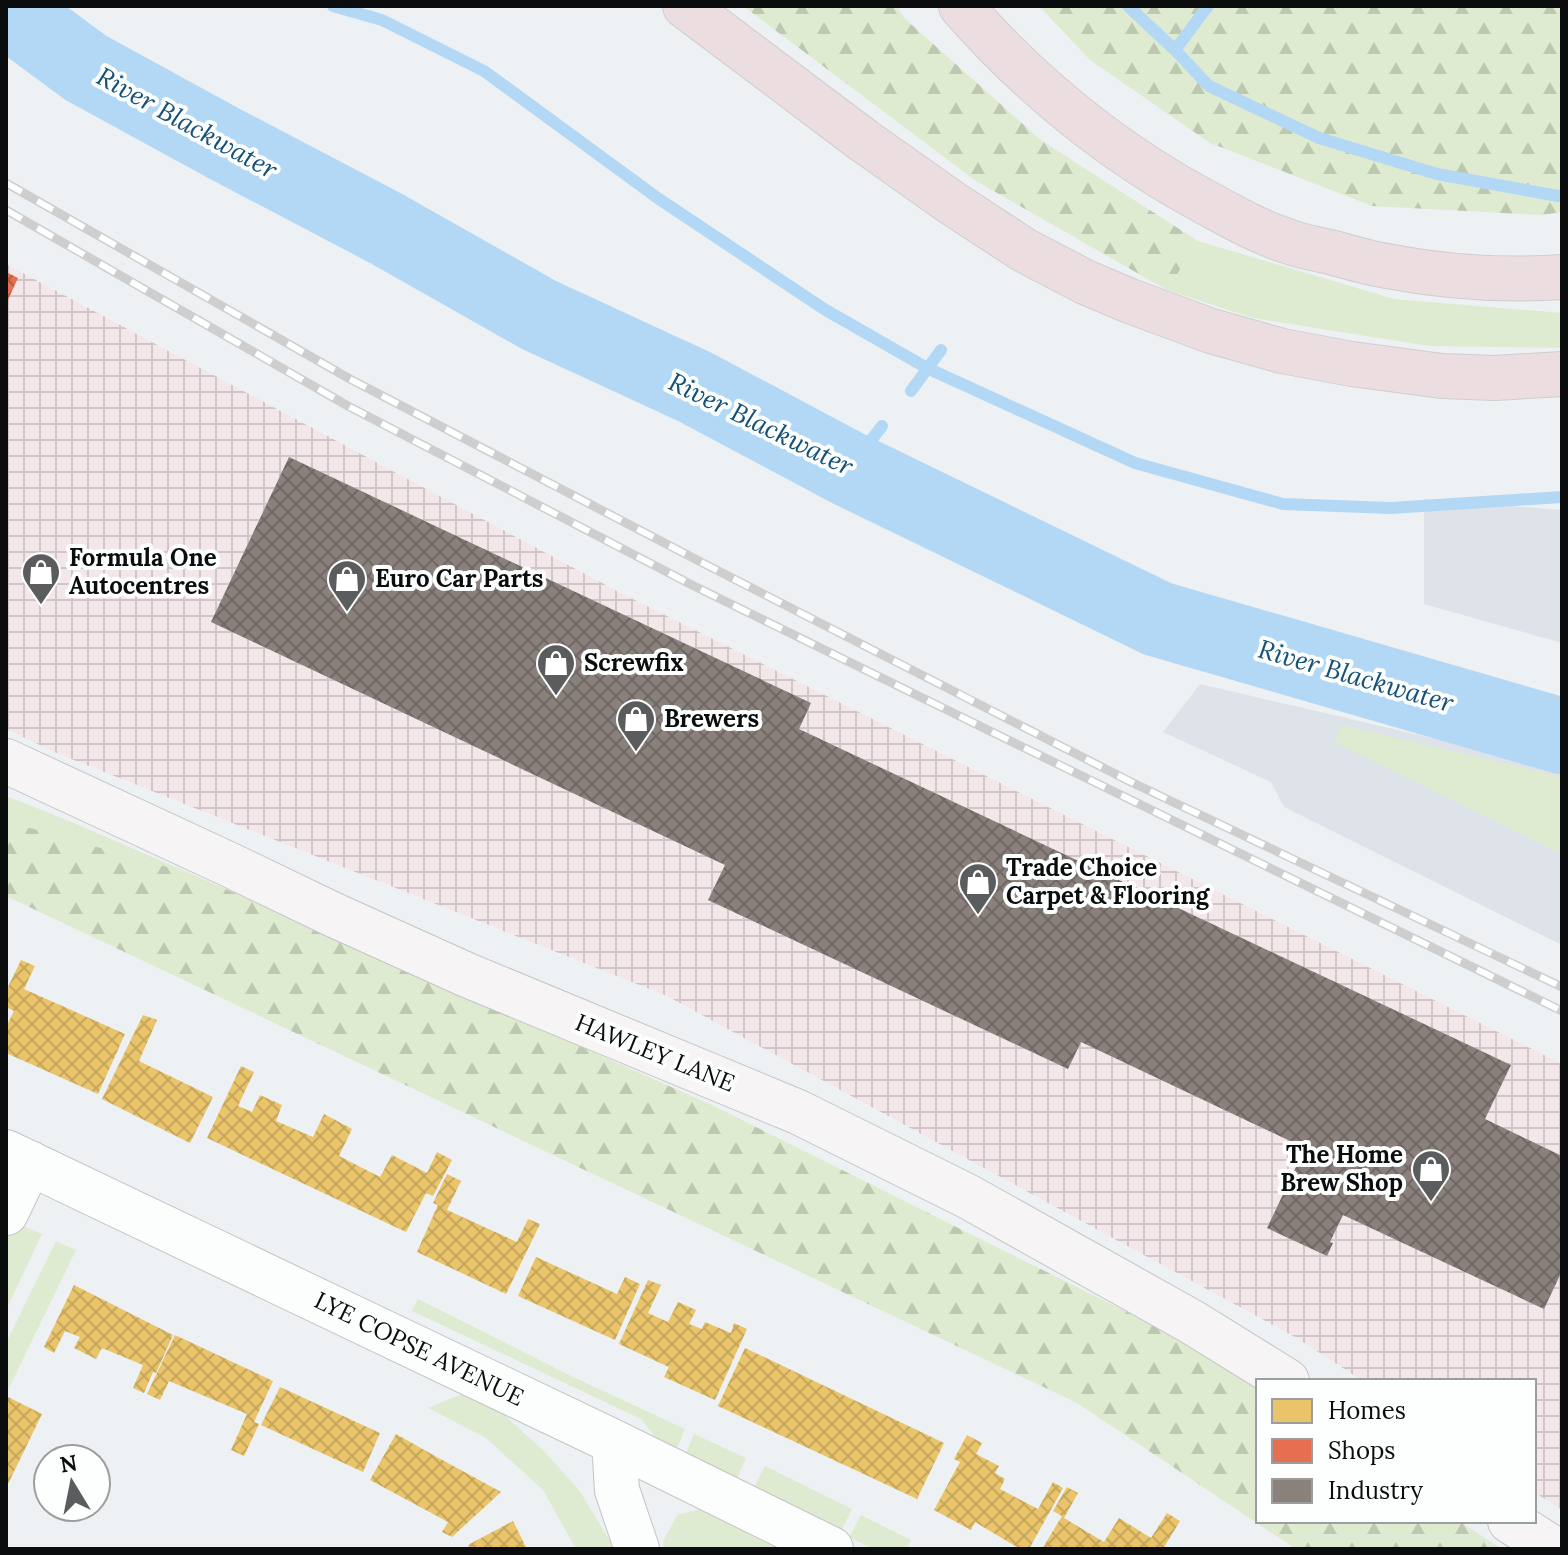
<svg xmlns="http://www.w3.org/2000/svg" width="1568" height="1555" font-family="Lora,serif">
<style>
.built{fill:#dde3e9}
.industrial{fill:url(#industrial-grid)}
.green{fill:#deebd0}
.forest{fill:url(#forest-firs)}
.homes{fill:url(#homes-cross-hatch)}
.shops{fill:url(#shops-cross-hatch)}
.industry{fill:url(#industry-cross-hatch)}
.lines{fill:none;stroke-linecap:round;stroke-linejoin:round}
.stream{stroke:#b3d8f5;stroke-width:12}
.river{stroke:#b3d8f5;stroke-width:76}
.street-casing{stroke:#c3c5c6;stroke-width:46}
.secondary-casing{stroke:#c3c5c6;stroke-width:46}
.highway-casing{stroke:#cdcecf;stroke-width:46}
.street{stroke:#fcfdfd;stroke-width:44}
.secondary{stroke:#f7f4f5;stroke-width:44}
.highway{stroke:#ecdde0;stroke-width:44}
.rail-casing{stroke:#cecece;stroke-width:9}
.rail{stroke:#fdfefe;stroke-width:6;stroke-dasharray:18;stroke-linecap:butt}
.labels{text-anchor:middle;stroke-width:8;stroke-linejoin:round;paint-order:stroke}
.poi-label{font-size:24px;font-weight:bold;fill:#0b0c0d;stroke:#fdfefe;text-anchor:start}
.street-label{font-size:24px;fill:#0b0c0d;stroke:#fdfefe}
.water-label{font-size:26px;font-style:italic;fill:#155076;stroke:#fdfefe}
</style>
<defs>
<pattern id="industrial-grid" width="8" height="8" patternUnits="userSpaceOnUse" patternTransform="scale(2)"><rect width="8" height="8" fill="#f4e7ea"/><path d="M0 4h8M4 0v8" fill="none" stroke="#d0c5c8"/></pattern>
<pattern id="forest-firs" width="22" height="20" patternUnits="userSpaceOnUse" patternTransform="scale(2)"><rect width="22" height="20" fill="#deebd0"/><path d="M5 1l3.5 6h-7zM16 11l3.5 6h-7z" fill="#bdc8b1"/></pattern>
<pattern id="homes-cross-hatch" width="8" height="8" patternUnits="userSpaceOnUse" patternTransform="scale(2)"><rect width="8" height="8" fill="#e9c46a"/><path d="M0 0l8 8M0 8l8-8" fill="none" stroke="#c6a75b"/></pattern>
<pattern id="shops-cross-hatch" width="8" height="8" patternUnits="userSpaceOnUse" patternTransform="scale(2)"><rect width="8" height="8" fill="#e76f51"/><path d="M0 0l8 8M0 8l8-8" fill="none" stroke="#b95a42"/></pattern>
<pattern id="industry-cross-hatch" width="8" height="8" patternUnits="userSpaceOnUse" patternTransform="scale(2)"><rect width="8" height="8" fill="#8a817c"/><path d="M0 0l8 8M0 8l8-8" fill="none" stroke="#6f6864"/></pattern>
</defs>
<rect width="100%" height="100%" fill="#eef1f3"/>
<path class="built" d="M1424,499L1562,510V643L1424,604Z
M1200,684L1562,768V945L1284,807L1271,782L1163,732Z"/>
<path class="industrial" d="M6,264L617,591L1562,1064V1510L1534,1492V1381H1363L1295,1337L667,996L54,752L6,729Z"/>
<path class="green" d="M1198,241L1394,299L1562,313V348L1429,346L1253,318L1167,290Z
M1342,725L1562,777V854L1334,742Z
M6,796L62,818L192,874L6,821Z
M14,1222L42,1234L6,1310V1238Z
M56,1241L76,1250L9,1388L6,1387V1343Z
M418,1299L571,1376L685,1429L675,1453L662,1446L641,1419L412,1311Z
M462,1394L493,1405L543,1450L579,1490L615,1549H576L543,1490L486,1438L428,1408Z
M694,1434L746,1458L736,1481L684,1458Z
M765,1466L852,1509L841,1532L752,1491Z
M701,1509L789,1549H664L663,1542L677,1515Z
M861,1515L911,1540L907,1549H873L849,1537Z"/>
<path class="forest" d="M743,6H897L904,18L1042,141L1198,241L1167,290L976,181Z
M1039,6H1562V212L1542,215L1372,206L1210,143L1090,60Z
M6,821L192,874L714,1106L1185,1341L1258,1389V1521H1459L1502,1549H1296L1077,1403L6,896Z"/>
<path class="homes" d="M21,960L35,966L24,989L125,1034L98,1094L6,1053V1027L14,1011L6,1007V991Z
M143,1015L157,1020L139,1061L213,1097L190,1143L102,1099Z
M241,1066L254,1072L238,1106L252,1112L260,1095L282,1105L276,1121L313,1137L324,1114L352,1129L339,1156L380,1177L392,1155L427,1173L437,1152L452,1160L433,1196L426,1193L406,1232L207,1138Z
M447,1174L461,1181L447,1210L517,1242L528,1219L540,1224L506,1294L417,1252L438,1205L433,1203Z
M536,1257L617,1294L625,1277L640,1284L615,1340L518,1296Z
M648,1280L661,1285L648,1313L668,1322L678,1302L696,1310L689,1324L702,1329L705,1322L731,1333L734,1323L747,1329L715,1400L664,1377L669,1367L619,1344Z
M74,1285L173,1335L156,1373L153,1372L144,1393L133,1388L143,1365L102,1348L96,1359L74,1348L80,1337L65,1331L54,1353L44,1347Z
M175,1335L273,1381L254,1422L259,1424L244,1456L231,1450L247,1414L169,1381L160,1400L147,1394Z
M745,1348L944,1443L917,1499L718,1406Z
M280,1387L380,1433L363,1472L261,1425Z
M6,1396L42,1414L6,1488Z
M396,1434L435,1456L501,1492L452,1537L442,1532L448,1522L370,1480Z
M967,1435L982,1443L976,1454L999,1466L995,1473L1005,1479L1000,1489L1038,1509L1053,1482L1063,1488L1029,1549H1020L975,1522L971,1530L934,1510L960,1462L954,1459Z
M1067,1487L1078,1493L1064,1518L1104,1542L1119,1518L1151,1538L1167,1513L1180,1521L1163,1549H1042L1062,1516L1053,1511Z
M513,1521L527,1549H471L468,1545Z"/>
<path class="shops" d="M6,272L18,278L6,304Z"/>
<path class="industry" d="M289,457L811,703L799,729L1511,1065L1485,1119L1562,1156V1271L1544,1309L1343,1215L1330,1242L1333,1243L1327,1256L1267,1228L1305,1148L1081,1042L1068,1069L708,900L725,865L211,622Z"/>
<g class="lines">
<path class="stream" d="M333,6L382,20L484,71L659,199L824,309L927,368L1135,463L1283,504L1391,508L1562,497
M1128,6L1175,50L1209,86L1319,138L1437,174L1558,196L1562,195
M28,25L50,6
M1175,50L1208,6
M911,391L941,350
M849,469L882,426"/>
<path class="river" d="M6,9L86,68L225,144L387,229L539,315L695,387L849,469L1158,619L1562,736"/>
<g class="street-casing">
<path id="street" d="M6,1152L614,1442L831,1549
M6,1213L30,1163
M614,1442L617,1490L637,1549"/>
</g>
<g class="secondary-casing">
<path id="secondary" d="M6,761L228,864L334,915L467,975L798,1112L967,1196L1192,1322L1287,1381
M1510,1521L1554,1549"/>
</g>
<g class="highway-casing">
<path id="highway" d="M685,6L863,140L952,203L1024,250L1085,282L1130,301L1211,331L1282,351L1352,364L1442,376L1495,378L1562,374
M961,6C1031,86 1112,152 1205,202C1231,216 1259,232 1287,241C1302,247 1319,249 1334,253C1352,258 1369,263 1387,266C1444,277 1505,281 1562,277"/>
</g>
<use href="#street" class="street"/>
<use href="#secondary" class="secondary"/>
<use href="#highway" class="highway"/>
<g class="rail-casing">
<path id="rail" d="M6,183L350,379L699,561L1131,782L1562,987
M6,210L348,406L694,586L1562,1011"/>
</g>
<use href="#rail" class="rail"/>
</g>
<defs>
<g id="shop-pin" transform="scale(2)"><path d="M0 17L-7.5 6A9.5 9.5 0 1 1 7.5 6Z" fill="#5a5c5e" stroke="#fdfefe"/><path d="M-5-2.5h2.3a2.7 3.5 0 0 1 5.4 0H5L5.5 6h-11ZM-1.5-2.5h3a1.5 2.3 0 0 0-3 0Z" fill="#fff"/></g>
</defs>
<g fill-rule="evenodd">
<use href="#shop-pin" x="41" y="572"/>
<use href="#shop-pin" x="347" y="579"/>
<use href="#shop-pin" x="556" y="663"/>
<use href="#shop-pin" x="636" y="719"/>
<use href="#shop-pin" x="978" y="882"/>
<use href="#shop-pin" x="1431" y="1169"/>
</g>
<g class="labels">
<g class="poi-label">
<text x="69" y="566">Formula One<tspan x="69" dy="28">Autocentres</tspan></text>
<text x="375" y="587">Euro Car Parts</text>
<text x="584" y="671">Screwfix</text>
<text x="664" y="727">Brewers</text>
<text x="1006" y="876">Trade Choice<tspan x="1006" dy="28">Carpet &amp; Flooring</tspan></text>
<text x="1403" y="1163" text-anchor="end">The Home<tspan x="1403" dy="28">Brew Shop</tspan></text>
</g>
<g class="street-label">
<text transform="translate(655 1053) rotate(22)" y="8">HAWLEY LANE</text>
<text transform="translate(419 1349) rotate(26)" y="8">LYE COPSE AVENUE</text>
</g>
<g class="water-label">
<text transform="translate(187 123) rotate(29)" y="9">River Blackwater</text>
<text transform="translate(761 424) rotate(26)" y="9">River Blackwater</text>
<text transform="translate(1356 676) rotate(16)" y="9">River Blackwater</text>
</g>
</g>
<rect width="1568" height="1555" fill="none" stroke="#0b0c0d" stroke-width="16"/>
<rect x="1256" y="1379" width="280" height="144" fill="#fdfefe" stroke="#9c9d9e" stroke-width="2"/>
<rect x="1272" y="1399" width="40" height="24" fill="#e9c46a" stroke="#9c9d9e" stroke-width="2"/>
<text x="1328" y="1419" font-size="24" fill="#0b0c0d">Homes</text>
<rect x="1272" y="1439" width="40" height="24" fill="#e76f51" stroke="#9c9d9e" stroke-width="2"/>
<text x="1328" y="1459" font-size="24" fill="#0b0c0d">Shops</text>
<rect x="1272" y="1479" width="40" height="24" fill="#8a817c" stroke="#9c9d9e" stroke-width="2"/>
<text x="1328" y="1499" font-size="24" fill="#0b0c0d">Industry</text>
<g transform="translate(72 1483) rotate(350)"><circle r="38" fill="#fdfefe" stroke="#9c9d9e" stroke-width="2"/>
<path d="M0-6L14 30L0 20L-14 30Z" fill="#5a5c5e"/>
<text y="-12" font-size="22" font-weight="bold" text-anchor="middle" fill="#0b0c0d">N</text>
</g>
</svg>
